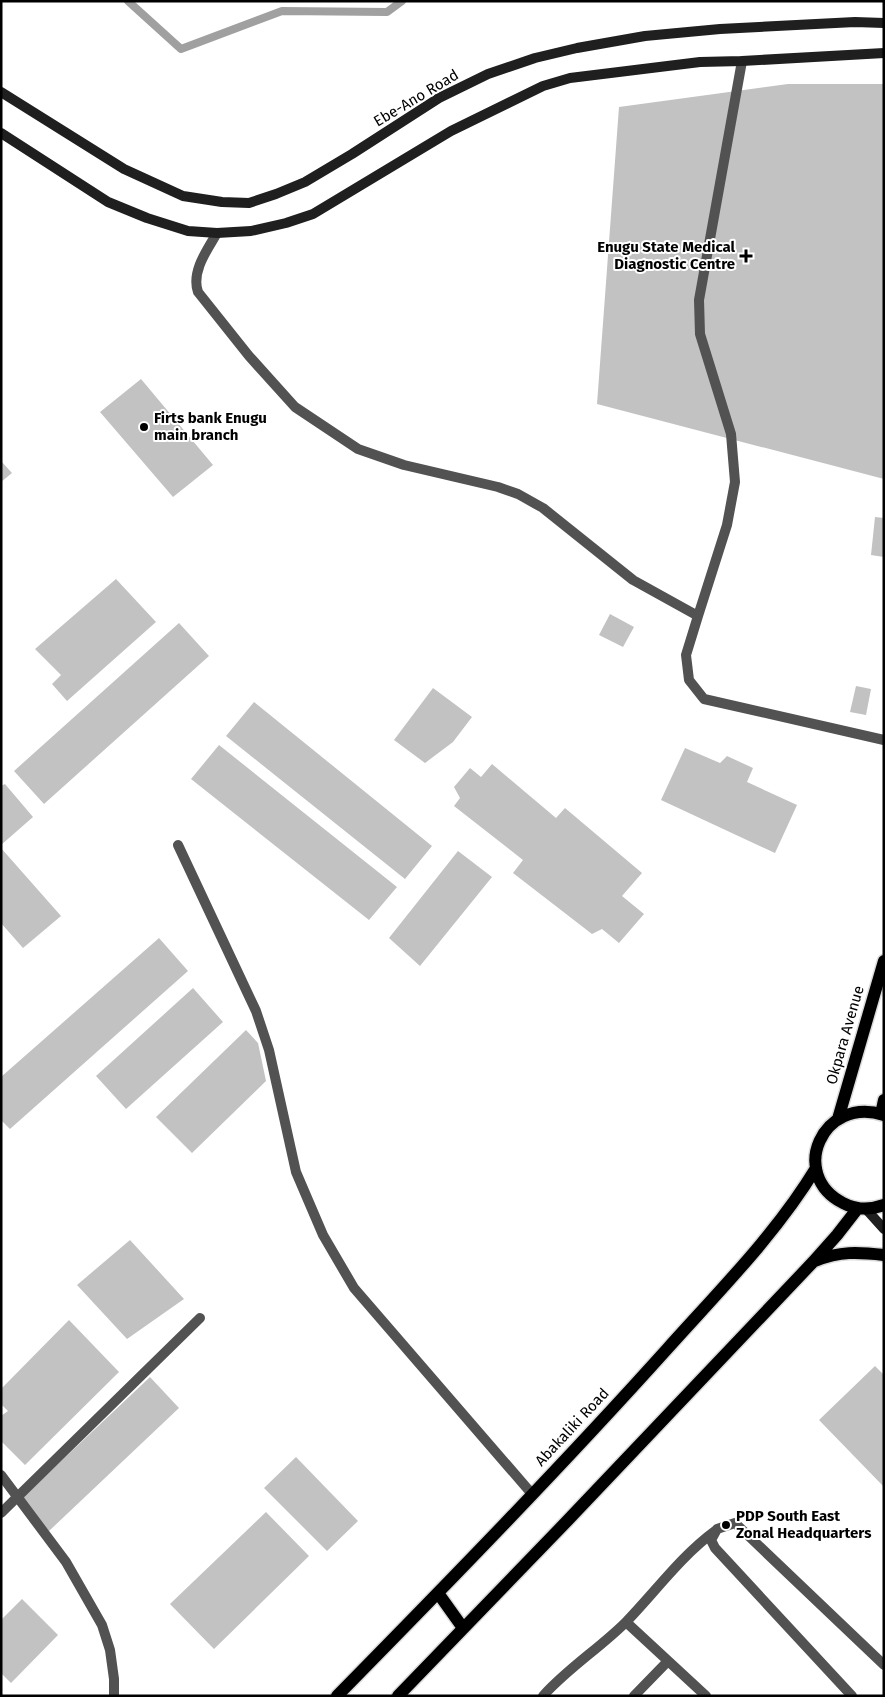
<svg xmlns="http://www.w3.org/2000/svg" width="885" height="1697" font-family="'Fira Sans',sans-serif">
<style>
.lines{fill:none;stroke-linecap:round;stroke-linejoin:round}
.stream{stroke:#a0a0a0;stroke-width:8}
.building{fill:#c2c2c2}
.primary-casing{stroke:#dbdbdb;stroke-width:15}
.lane{stroke:#525252;stroke-width:10}
.street{stroke:#525252;stroke-width:10}
.secondary{stroke:#1f1f1f;stroke-width:10}
.primary{stroke:#000;stroke-width:12}
.poi-dot{fill:#000;stroke:#fff;stroke-width:2}
.labels{text-anchor:middle;stroke-width:4;stroke-linejoin:round;paint-order:stroke}
.street-label{font-size:15px;fill:#000;stroke:#fff}
.poi-label{font-size:15px;font-weight:bold;fill:#000;stroke:#fff;text-anchor:start}
</style>
<rect width="100%" height="100%" fill="#fff"/>
<g class="lines">
<path class="stream" d="M128,1L181,49L282,11L387,12L402,1"/>
</g>
<path class="building" d="M788,84H884V479L597,404L619,107Z
M141,379L213,465L173,497L100,412Z
M1,461L12,473L1,482Z
M875,517L884,518V557L871,555Z
M116,579L156,622L67,701L52,684L61,675L35,649Z
M610,614L634,627L623,647L599,635Z
M179,623L209,656L44,804L14,771Z
M856,686L871,689L866,715L850,712Z
M433,688L472,717L453,742L425,763L394,740Z
M254,702L432,846L405,879L226,736Z
M219,745L397,887L369,920L191,779Z
M685,748L720,763L727,756L753,768L747,782L797,805L775,853L661,800Z
M492,764L556,818L565,808L642,873L622,896L644,914L619,943L602,929L592,934L513,873L523,860L454,806L460,798L454,787L470,768L481,777Z
M5,784L33,817L1,845V786Z
M1,848L61,916L23,948L1,923Z
M458,851L492,877L420,966L389,938Z
M159,938L188,971L10,1129L1,1120V1077Z
M193,988L223,1022L126,1109L96,1076Z
M246,1030L258,1043L266,1081L192,1153L156,1117Z
M130,1240L184,1299L127,1339L77,1285Z
M69,1320L119,1372L25,1465L1,1441V1416L8,1411L1,1404V1389Z
M875,1366L884,1375V1487L819,1420Z
M150,1377L179,1408L49,1531L20,1500Z
M296,1457L358,1521L327,1551L264,1488Z
M266,1512L309,1556L214,1649L170,1604Z
M22,1599L58,1635L11,1683L1,1673V1620Z"/>
<g class="lines">
<g class="primary-casing">
<path id="primary" d="M881,1114L884,1100
M884,1115C822,1095 788,1175 843,1203C856,1210 870,1210 884,1205
M838,1119L884,961
M815,1261C840,1251 858,1252 884,1255
M438,1593L463,1628
M337,1696C449,1582 561,1467 668,1348C720,1290 776,1234 816,1168
M398,1696L568,1520L813,1262L837,1235L858,1208"/>
</g>
<path class="lane" d="M626,1622L706,1696
M543,1696C568,1668 600,1648 626,1622C656,1591 681,1556 715,1531
M634,1696L668,1661
M852,1696L715,1548L711,1540L717,1529L735,1523L884,1665"/>
<path class="street" d="M217,233C207,250 191,272 198,292L249,356L295,407L358,449L404,465L498,487L518,494L543,508L633,580L698,616L686,655L689,680L704,699L884,740
M698,616L727,525L735,482L731,434L700,334L699,300L742,61
M178,845L256,1011L269,1050L296,1172L323,1235L354,1288L532,1494
M1,1475L66,1562L102,1625L110,1650L114,1679V1696
M1,1513L200,1318"/>
<path class="secondary" d="M1,92L124,169L183,196L222,202L249,203L276,194L305,182L352,154L439,98L488,74L535,58L577,48L645,36L720,29L855,22L884,23
M1,133L108,202L147,218L188,231L217,233L251,231L286,223L313,214L451,131L543,86L570,78L700,62L742,61L884,53
M866,1209L884,1229"/>
<use href="#primary" class="primary"/>
</g>
<g class="poi-dot">
<path d="M743.5 248.5h5v5h5v5h-5v5h-5v-5h-5v-5h5z"/>
<circle cx="144" cy="427" r="5"/>
<circle cx="726" cy="1525" r="5"/>
</g>
<g class="labels">
<g class="street-label">
<text transform="translate(416 98) rotate(-31)" y="5">Ebe-Ano Road</text>
<text transform="translate(845 1035) rotate(-74)" y="5">Okpara Avenue</text>
<text transform="translate(572 1427) rotate(-47)" y="5">Abakaliki Road</text>
</g>
<g class="poi-label">
<text x="735" y="252" text-anchor="end">Enugu State Medical<tspan x="735" dy="17">Diagnostic Centre</tspan></text>
<text x="154" y="423">Firts bank Enugu<tspan x="154" dy="17">main branch</tspan></text>
<text x="736" y="1521">PDP South East<tspan x="736" dy="17">Zonal Headquarters</tspan></text>
</g>
</g>
<rect width="885" height="1697" fill="none" stroke="#000000" stroke-width="5"/>
</svg>
